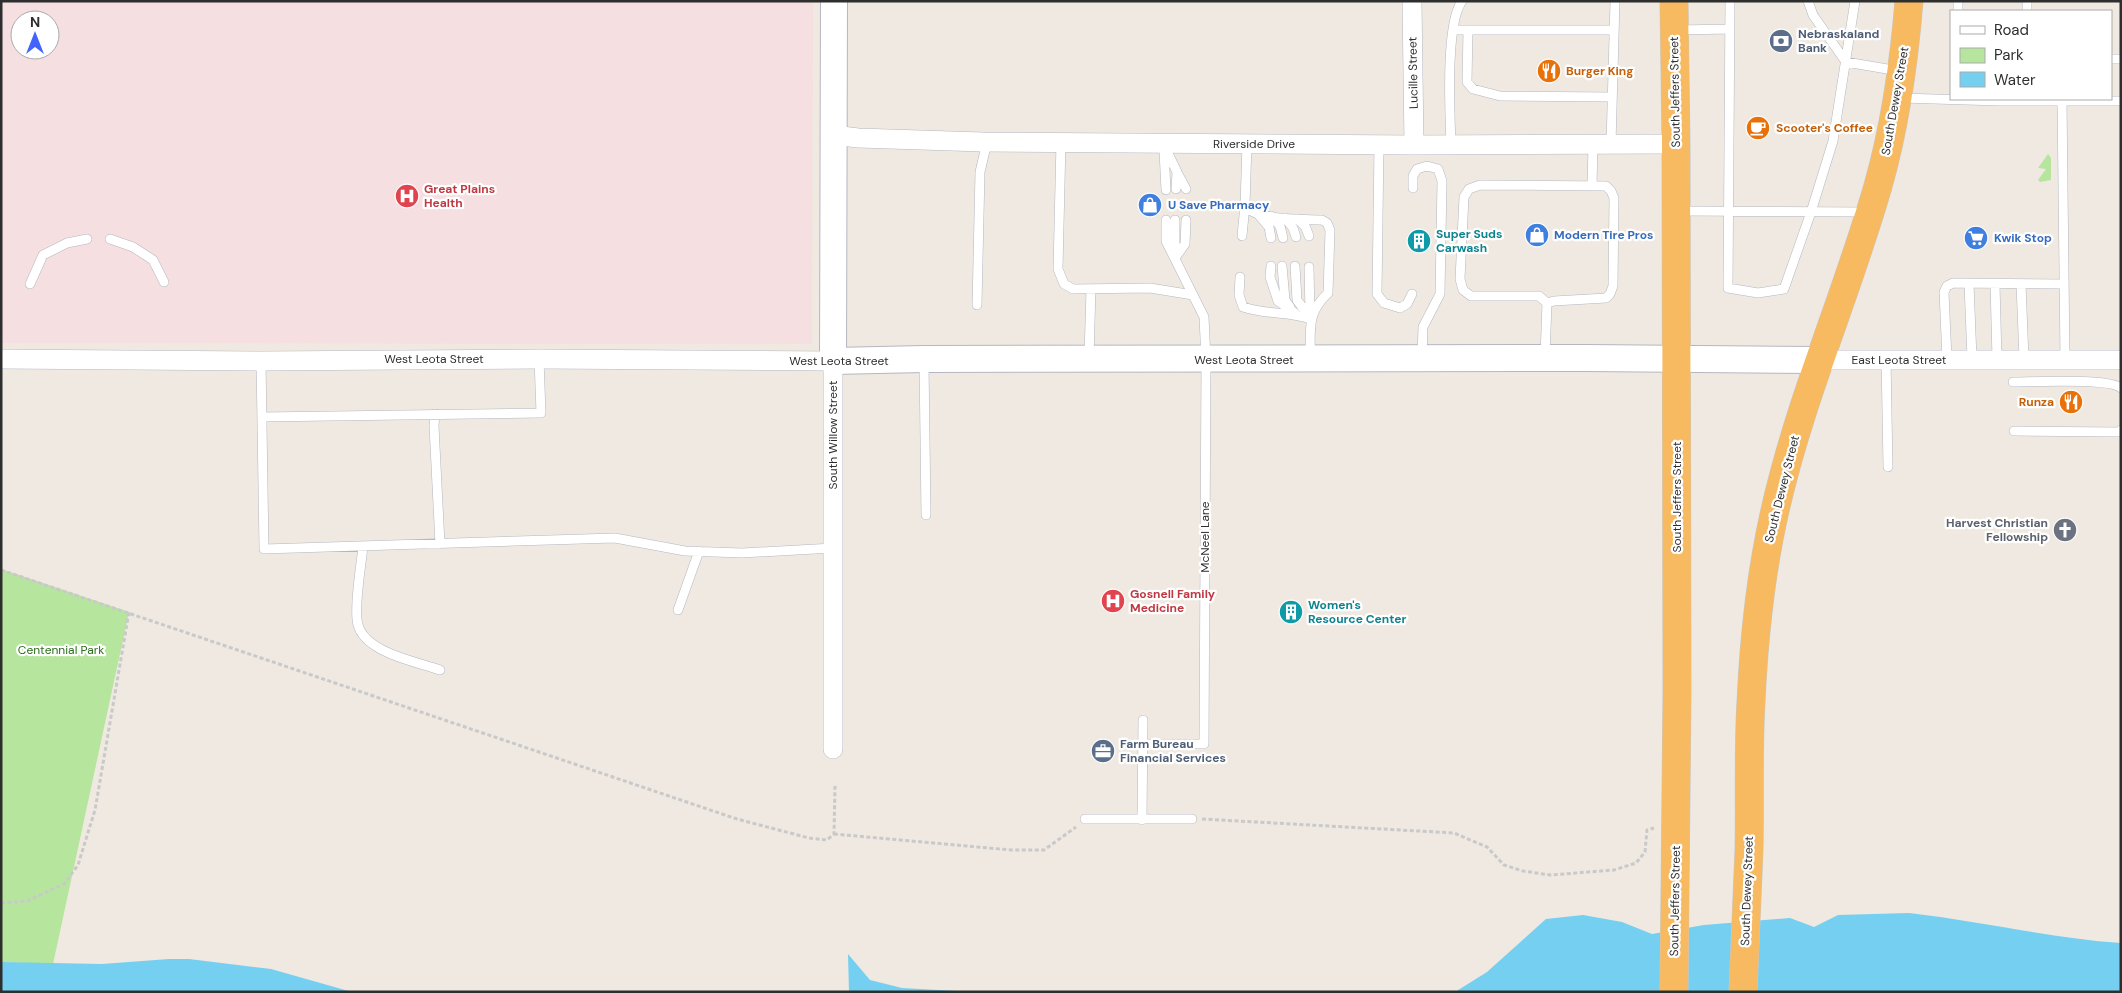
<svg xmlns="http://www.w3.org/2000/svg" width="2122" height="993" font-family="'DM Sans',sans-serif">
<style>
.medical{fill:#f5dfe0;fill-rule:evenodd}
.green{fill:#b6e59e}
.water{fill:#75cff0}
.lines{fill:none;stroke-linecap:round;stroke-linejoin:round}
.service-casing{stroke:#b4b7c1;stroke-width:10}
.minor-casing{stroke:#b4b7c1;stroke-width:20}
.secondary-casing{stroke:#b4b7c1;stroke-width:28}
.trunk-casing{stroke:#c9c9c9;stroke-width:29}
.path{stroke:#c9c9c9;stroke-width:3;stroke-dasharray:4 2.5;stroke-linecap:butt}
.service{stroke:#fff;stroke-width:9}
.minor{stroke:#fff;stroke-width:19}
.secondary{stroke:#fff;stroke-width:26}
.trunk{stroke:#f8ba60;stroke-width:28}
.labels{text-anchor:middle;stroke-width:4.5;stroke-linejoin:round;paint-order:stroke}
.service-label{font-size:12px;font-weight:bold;fill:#4e5e75;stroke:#fff;text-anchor:start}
.food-label{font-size:12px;font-weight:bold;fill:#c56008;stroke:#fff;text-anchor:start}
.street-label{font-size:12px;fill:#2e2e2e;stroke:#fff}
.health-label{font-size:12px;font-weight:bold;fill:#be3a42;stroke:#fff;text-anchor:start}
.shop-label{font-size:12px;font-weight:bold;fill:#366cbe;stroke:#fff;text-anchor:start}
.culture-label{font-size:12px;font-weight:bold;fill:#0d838f;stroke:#fff;text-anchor:start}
.worship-label{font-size:12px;font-weight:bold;fill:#5b616d;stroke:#fff;text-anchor:end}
.park-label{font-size:12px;fill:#2c6e1b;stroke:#fff}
</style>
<rect width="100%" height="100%" fill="#efe9e1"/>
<path class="medical" d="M1,1H813L812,344L1,343ZM20,20H50V50H20Z"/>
<path class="green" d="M2048,154L2051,158V180L2040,182L2038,180L2046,169L2038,168Z
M1,569L129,612L53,964L1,962Z"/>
<path class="water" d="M1909,913C1980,921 2050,938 2121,943V992H1455L1487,972L1546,919L1583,915L1622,922L1652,934L1704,925L1790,918L1814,927L1838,915Z
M848,954L870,980L902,988L975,992H849Z
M169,959H189L271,969L352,992H1V962L102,964Z"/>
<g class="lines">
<g class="service-casing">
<path id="service" d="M1730,1L1728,288L1758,293L1784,289L1811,212L1833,141L1855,1
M1808,1L1813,15L1846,62L1899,71
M1958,1V11
M2027,11V1
M1453,30H1614
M1468,30L1467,82L1473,89L1500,96L1612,97
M1678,30L1730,29
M2111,59H2121
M1901,98L1999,101H2121
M2062,100L2065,359
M1061,142L1058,269L1064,284L1073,289L1150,288L1193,295L1204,317L1206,360L1204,744H1144
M1163,143L1177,172L1176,189
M1247,144L1245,205C1253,221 1305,219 1322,220L1327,223L1330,230L1328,293C1306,314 1311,329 1310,357
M1611,144L1615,1
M1379,145L1377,294L1384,303L1400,308L1407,304L1412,294
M1451,145C1450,115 1445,24 1462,1
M1164,151L1166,190
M1178,174L1186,189
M1592,186L1593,144
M1413,188V176L1417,169L1427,166L1438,169L1442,181L1440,294L1423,327L1422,356
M1679,211L1866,212
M1258,214L1269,227L1271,238
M1271,216L1280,226L1283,238
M1285,218L1293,228L1296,237
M1297,219L1305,226L1309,236
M1166,220V241L1193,295
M1242,236L1245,205
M110,239L133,247L153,260L164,282
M1175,257V220
M1175,258L1185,244L1186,220
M1271,266L1270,277L1278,301L1295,313
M1282,266L1285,300L1290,307
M1295,266L1297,300L1311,319
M1309,267L1310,314
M1240,277L1239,295L1243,307C1266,315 1288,311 1311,319
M30,284L43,255L67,243L87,239
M1969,284L1972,359
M1995,284L1997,359
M2021,284L2024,359
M977,305L980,172L987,142
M1545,356L1547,303L1554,301L1606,298L1610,294L1613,286L1614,198L1611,191L1606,186L1480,185L1469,189L1464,197L1460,279L1463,290L1471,296H1539L1547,303
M1089,357L1091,289
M1886,359L1888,467
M1947,359L1944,292L1947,286L1953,283L2064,284
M261,361L264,549L615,538L685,551L742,553L833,548
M924,362L926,515
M2013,382C2032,382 2110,378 2121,388
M435,414L434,426L440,544
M262,417L541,413L539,359
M2014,431L2119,432L2121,430
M363,546C361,567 355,599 357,619C359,652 415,661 440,670
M678,610L699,551
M1085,819H1192
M1142,820L1143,720"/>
</g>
<g class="minor-casing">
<path id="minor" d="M1412,1L1414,145
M833,135L858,138L983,142L1414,145L1676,144
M1,359L261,361L539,359L833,361V749
M1820,360H2121"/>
</g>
<g class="secondary-casing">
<path id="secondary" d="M834,1L833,361L924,359L1586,358L1820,360"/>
</g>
<g class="trunk-casing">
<path id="trunk" d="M1674,1L1676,144L1677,693L1674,992
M1743,992C1745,944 1747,897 1749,850C1750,800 1748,751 1751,702C1754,636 1761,570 1776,506C1801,397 1847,294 1878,186C1895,126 1904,63 1909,1"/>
</g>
<path class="path" d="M1,570L737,819L809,838L827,840L834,834L835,786
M1202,819L1454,833L1487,847L1504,865L1523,871L1550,875L1614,870L1636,863L1645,852L1647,830L1654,828
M834,834L1011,850H1044L1076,827
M1,903L27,901L64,884L78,865L95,810L129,612"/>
<use href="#service" class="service"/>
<use href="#minor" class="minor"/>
<use href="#secondary" class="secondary"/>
<use href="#trunk" class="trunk"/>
</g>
<defs>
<g id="bank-disc" transform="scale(1.25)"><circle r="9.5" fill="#5c6f8a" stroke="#fff"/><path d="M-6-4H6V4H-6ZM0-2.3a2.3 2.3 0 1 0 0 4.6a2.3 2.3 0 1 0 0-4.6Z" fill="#fff"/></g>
<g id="restaurant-disc" transform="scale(1.25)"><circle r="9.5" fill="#e8710a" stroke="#fff"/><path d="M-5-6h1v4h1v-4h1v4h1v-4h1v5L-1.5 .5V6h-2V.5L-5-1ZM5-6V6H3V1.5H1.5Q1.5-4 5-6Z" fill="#fff"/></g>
<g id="cafe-disc" transform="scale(1.25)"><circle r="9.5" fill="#e8710a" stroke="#fff"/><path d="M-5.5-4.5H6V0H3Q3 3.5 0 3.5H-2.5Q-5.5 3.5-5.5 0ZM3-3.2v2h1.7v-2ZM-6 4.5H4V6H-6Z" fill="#fff"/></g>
<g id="hospital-disc" transform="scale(1.25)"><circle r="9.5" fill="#e0444e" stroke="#fff"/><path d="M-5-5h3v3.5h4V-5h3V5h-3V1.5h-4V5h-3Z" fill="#fff"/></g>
<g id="shop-disc" transform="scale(1.25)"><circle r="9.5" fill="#3f7fe0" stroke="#fff"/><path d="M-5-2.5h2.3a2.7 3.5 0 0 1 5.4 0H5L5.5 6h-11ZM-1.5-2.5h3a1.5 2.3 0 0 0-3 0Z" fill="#fff"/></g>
<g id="supermarket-disc" transform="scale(1.25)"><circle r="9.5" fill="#3f7fe0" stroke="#fff"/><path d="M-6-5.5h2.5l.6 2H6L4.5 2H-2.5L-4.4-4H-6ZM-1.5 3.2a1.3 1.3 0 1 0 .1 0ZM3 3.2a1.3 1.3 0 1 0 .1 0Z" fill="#fff"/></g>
<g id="building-disc" transform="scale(1.25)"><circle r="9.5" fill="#0f9aa8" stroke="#fff"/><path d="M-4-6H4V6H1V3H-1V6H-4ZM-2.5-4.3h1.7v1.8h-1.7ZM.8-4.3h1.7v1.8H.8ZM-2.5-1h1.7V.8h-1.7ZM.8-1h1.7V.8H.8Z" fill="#fff"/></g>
<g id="church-disc" transform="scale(1.25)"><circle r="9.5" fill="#6b7280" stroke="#fff"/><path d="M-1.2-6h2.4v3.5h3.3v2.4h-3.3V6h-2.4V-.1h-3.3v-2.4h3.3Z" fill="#fff"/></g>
<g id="office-disc" transform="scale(1.25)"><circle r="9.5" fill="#5c6f8a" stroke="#fff"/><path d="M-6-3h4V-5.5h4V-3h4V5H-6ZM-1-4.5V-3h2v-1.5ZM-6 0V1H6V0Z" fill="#fff"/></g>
</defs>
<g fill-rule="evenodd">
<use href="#bank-disc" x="1781" y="41"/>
<use href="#restaurant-disc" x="1549" y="71"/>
<use href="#cafe-disc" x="1758" y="128"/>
<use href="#hospital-disc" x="407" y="196"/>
<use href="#shop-disc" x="1150" y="205"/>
<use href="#shop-disc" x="1537" y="235"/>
<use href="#supermarket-disc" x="1976" y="238"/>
<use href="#building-disc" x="1419" y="241"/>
<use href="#restaurant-disc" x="2071" y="402"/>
<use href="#church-disc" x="2065" y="530"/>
<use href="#hospital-disc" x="1113" y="601"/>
<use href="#building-disc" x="1291" y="612"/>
<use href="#office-disc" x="1103" y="751"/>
</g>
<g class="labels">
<g class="service-label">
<text x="1798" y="38">Nebraskaland<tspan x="1798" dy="14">Bank</tspan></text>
<text x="1120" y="748">Farm Bureau<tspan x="1120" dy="14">Financial Services</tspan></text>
</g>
<g class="food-label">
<text x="1566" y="75">Burger King</text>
<text x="1776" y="132">Scooter's Coffee</text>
<text x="2054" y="406" text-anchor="end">Runza</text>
</g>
<g class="street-label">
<text transform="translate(1413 73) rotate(-91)" y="4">Lucille Street</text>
<text transform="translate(1675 92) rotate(-91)" y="4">South Jeffers Street</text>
<text transform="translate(1895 101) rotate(-80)" y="4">South Dewey Street</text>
<text x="1254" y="148">Riverside Drive</text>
<text x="434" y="363">West Leota Street</text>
<text x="1244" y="364">West Leota Street</text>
<text x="1899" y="364">East Leota Street</text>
<text x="839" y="365">West Leota Street</text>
<text transform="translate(833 435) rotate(-90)" y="4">South Willow Street</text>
<text transform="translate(1782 489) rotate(-76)" y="4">South Dewey Street</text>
<text transform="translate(1677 497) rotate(-90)" y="4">South Jeffers Street</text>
<text transform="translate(1205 537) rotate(-90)" y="4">McNeel Lane</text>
<text transform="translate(1747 891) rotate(-88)" y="4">South Dewey Street</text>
<text transform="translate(1675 901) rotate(-89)" y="4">South Jeffers Street</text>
</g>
<g class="health-label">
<text x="424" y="193">Great Plains<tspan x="424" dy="14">Health</tspan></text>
<text x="1130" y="598">Gosnell Family<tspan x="1130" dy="14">Medicine</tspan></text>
</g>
<g class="shop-label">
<text x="1168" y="209">U Save Pharmacy</text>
<text x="1554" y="239">Modern Tire Pros</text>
<text x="1994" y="242">Kwik Stop</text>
</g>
<g class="culture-label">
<text x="1436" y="238">Super Suds<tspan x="1436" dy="14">Carwash</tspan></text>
<text x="1308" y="609">Women's<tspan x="1308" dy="14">Resource Center</tspan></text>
</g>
<g class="worship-label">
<text x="2048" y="527">Harvest Christian<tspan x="2048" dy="14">Fellowship</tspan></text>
</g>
<g class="park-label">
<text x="61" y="654">Centennial Park</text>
</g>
</g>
<rect width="2122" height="993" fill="none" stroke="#2e2e2e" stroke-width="5"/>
<rect x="1950" y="10" width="162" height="90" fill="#ffffff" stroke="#ababab"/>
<rect x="1960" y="26" width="25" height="8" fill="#ffffff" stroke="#ababab"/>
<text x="1994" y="35" font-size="15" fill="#2e2e2e">Road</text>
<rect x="1960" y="48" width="25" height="15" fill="#b6e59e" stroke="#ababab"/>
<text x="1994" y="60" font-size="15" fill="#2e2e2e">Park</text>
<rect x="1960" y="72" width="25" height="15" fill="#75cff0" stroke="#ababab"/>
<text x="1994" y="85" font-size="15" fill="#2e2e2e">Water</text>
<g transform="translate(35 35)"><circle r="24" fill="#ffffff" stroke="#ababab"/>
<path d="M0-4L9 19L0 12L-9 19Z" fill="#4264fb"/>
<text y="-8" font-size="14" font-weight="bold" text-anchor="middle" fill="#2e2e2e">N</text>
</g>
</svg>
